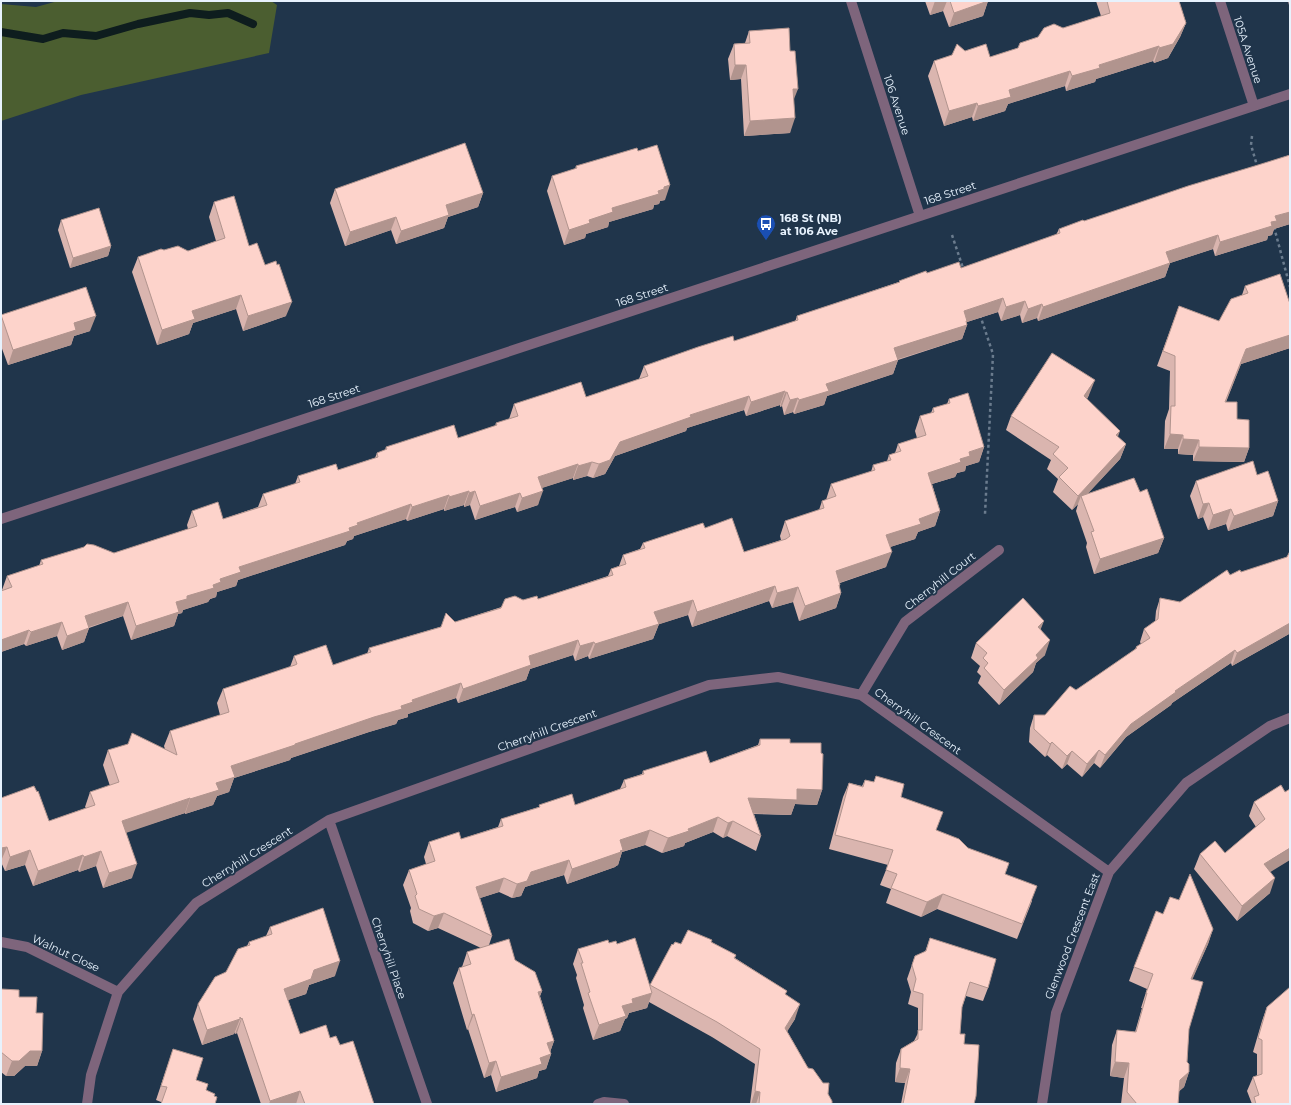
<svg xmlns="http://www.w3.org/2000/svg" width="1291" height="1105" font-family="Montserrat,sans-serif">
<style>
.green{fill:#4b5e30}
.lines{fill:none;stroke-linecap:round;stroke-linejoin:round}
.stream{stroke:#0e1d1e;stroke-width:8}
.path{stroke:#6b7c8e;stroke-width:2.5;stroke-dasharray:3 3;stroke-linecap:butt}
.minor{stroke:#7e657c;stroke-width:10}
.wall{fill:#dab5af}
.shaded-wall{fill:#b1948e}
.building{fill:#fdd3cb;stroke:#b1948e}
.labels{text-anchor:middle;stroke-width:4;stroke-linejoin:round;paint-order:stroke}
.street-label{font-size:11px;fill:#e7f2fd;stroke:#20354b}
.poi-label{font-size:11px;font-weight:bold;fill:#e7f2fd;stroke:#20354b;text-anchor:start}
</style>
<rect width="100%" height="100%" fill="#20354b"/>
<path class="green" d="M58,1H271L277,5L269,53L81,95L1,121V4L36,7Z"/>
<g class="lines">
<path class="stream" d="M1,32L43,39L63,33L96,36L138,24L190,13L209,15L228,13L253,24"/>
<path class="path" d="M1252,136L1251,145L1258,169
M1274,227L1290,287
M952,235L964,271
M980,315L993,354L985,514"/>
<path class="minor" d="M851,1L920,216
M1220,1L1254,106
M1,519L1290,94
M861,695L905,622L999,550
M329,820L427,1104
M1,942L27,947L118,992
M87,1104L91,1075L118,992L196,903L329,820L709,685L778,677L861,695L1109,872
M598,1104L604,1102L624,1104
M1042,1104L1056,1013L1109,872L1186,783L1270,726L1290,718"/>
</g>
<path class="wall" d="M925,1H988L983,16L949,27L943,11L930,15Z
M1096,1H1179L1186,23L1180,37L1168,58L1154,63L1153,61L1096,79L1095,82L1066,91L1065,86L1008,104L1005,111L973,121L972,117L944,126L928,76L934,61L965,51L990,57L1018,48L1063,28L1101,16Z
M1288,1H1290V9Z
M749,31L794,100L790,133L744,136L741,79L730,80L728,59L734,44L745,43Z
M638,151L665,200L660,201L659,204L654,205L653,209L609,222L608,227L586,234L585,238L564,245L547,191L552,176L575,169L576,166Z
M1290,155V224L1274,229L1272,235L1268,236L1267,240L1215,256L1213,249L1170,263L1165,277L1038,321L1037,318L1022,323L1020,315L1001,321L998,312L967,322V325L962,339L898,360L893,374L827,396L824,405L794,414L793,412L784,415L782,406L780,407V405L746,416L744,410L687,428L686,431L615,456L605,474L593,478L587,476L573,480V478L541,488L538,505L517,512L515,507L475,520L470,505L464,507V505L444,511V509L407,521L406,519L354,536L353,539L347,541L345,545L238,580L236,586L217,592L216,597L210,599L208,602L183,610L182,613L178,614L174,626L131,640L123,616L89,628L84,642L62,650L57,636L26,646L24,644L1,652V591L2,590L7,576L39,566L41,560L114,553L188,529L187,525L192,511L223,519L258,507L263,494L295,484L298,476L338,470L375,458L377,453L385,450L386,447L458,438L495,426L496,423L509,419L514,404L586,397L639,379L644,366L734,341L795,322L797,316L899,282V281L927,273L961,268L1056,235L1059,229Z
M335,189L483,193L478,207L448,217L444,228L396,244L391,230L345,246L330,203Z
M214,202L265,265L286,316L243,331L236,309L193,323L189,334L157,345L132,272L138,257L164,250L188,251L216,241L209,217Z
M61,220L111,246L108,256L70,268L58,230Z
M1245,286L1290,304V348L1241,364L1226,402L1237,419L1249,448L1244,462L1193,461V455L1178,454V449H1164L1165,421L1169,409L1170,371L1157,366L1179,306L1219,321L1242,295Z
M1,315L90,331L74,336L71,345L8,365L1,346Z
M1089,395L1087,399L1118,437L1126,444L1120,459L1088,493L1140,492L1164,538L1158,553L1094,574L1086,547L1087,543L1076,511L1078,504L1072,510L1053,492L1058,479L1047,469L1051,460L1006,430L1011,416Z
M949,399L984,447L979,462L966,466L965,471L957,473L955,477L932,484L940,511L935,526L918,532L915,539L890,547L886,567L840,583V585L839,587L841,593L836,608L799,621L793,602L772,608L769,601L692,627L688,615L659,624L653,639L589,659L588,656L575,661L573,655L530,669L526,680L458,703L456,698L408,714V717L398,720L396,724L369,732L291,758L290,760L234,778L229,792L217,796L213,805L185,814V813L126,832L132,878L103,888L96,866L79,872L78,870L33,886L25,865L5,871L1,862V798L49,821L86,808L85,807L90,792L110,786L103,765L108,750L165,749L164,746L170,731L220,715L217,703L223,689L290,667L294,656L333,665L367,654L369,648L440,627L455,622L523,600L538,599L608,576L611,569L619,566L623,555L640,549L643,543L705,528L744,552L781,540L780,536L785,521L819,510L822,501L826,500L831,484L871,472L873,465L887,461L889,455L895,453L898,444L917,438L915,431L920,416L931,413L933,408L947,404Z
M1257,475L1278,501L1273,516L1228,531L1226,524L1208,530L1203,517L1198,519L1190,496L1196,481Z
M1290,551V636L1289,634L1232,666L1231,663L1172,703L1171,705L1126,737L1100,768L1094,763L1082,777L1067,764L1062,769L1047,755L1045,757L1029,742L1030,728L1034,715H1045L1076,690L1135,650L1136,647L1141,644L1140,642L1144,629L1155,622L1156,611L1160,598L1180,602L1230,575L1241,572L1287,557Z
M1041,629L1045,655L1036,663L1033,672L999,705L978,683L981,676L977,672L980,666L971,658L976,643Z
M760,739L790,743L822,790L817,805L795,804L791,815L754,814L761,836L756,851L727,836L723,838L713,832L685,843L684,846L662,853L645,845L622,852L618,865L616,866L615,867L567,884L564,875L525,887L521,896L512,898L499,892L480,898L492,936L489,945L515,960L542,991L540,996L554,1041L550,1052L551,1054L546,1069L539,1071L537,1078L496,1092L491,1075L484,1078L468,1029L467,1030L453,983L459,968L462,967L467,952L481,948L438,928L428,931L413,923L410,911L411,908L403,885L409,870L426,864L424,857L429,842L461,839L498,827L501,819L539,807V805H575L620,789L624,780L642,774L643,771L710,763L758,745Z
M876,776L901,797L936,830L968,848L1005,874L1032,901L1017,939L937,909L921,917L886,903L891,889L880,885L888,865L829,849L843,797L849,783L862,786L865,780L874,782Z
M1281,785L1270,872V893L1237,921L1194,869L1200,854L1225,853L1256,827L1249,816L1254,802Z
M1163,914L1213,929L1208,944L1192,979L1187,1062L1189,1072L1184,1087L1179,1091L1178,1104H1121L1124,1078L1110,1076L1112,1045L1117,1030L1135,1032L1142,1008H1141L1147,989L1129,981L1134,967Z
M270,927L335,976L309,985L306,994L288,1000L300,1034L330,1038L340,1045L374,1104H261L237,1033L235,1034V1032L234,1034L202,1045L193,1019L198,1004L226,972L247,946L249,942L266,936Z
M930,938L988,988L983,1001L966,996L962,1007L960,1034L964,1044L974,1104H901L905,1083L895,1082L896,1063L901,1049L914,1041L918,1033V1008L908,1004L911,992L907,979L915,956L925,952Z
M711,942L736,955L735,958L787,991L785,995L795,1019L787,1031L808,1068L828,1094L832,1104H750L755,1064L712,1037L649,1002L647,1008L629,1013L627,1018L625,1019L620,1031L593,1040L583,1008L584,1005L576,978L577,975L573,964L578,949L609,943L617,944L650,986L672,944L673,945L681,944Z
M1,989L19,997L36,1013L42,1051L37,1066H25L14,1076H6L1,1072Z
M1267,1007L1290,1104H1252L1247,1091L1253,1077L1257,1076V1054L1253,1052L1262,1021Z
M173,1049L196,1080L206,1090L214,1096L215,1104H161V1102L156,1100Z"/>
<path class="shaded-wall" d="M935,1H947L943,11L930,15Z
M988,1L983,16L949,27L954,13Z
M1186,23L1180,37L1168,58L1154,63L1159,48Z
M1159,46L1153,61L1096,79L1095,82L1066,91L1072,76L1099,65Z
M735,65H746L741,79L730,80Z
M1070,71L1065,86L1008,104L1005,111L973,121L978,106L1009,90Z
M793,89H798L792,104Z
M977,103L972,117L944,126L949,111Z
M795,118L790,133L744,136L750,121Z
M670,185L665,200L660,201L659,204L654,205L653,209L609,222L608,227L586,234L585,238L564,245L569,230L612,208L658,191L664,187Z
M483,193L478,207L448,217L444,228L396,244L401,231L446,205Z
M1290,212V224L1274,229L1272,235L1268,236L1267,240L1215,256L1220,242L1271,222L1275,216Z
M396,217L391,230L345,246L350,232Z
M1218,235L1213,249L1161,266L1166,252Z
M111,246L108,256L70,268L73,258Z
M1170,263L1165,277L1038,321L1043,307Z
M241,295L236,309L193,323L189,334L157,345L162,330L192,311Z
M1003,298L998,312L967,322L966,325H967L962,339L889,362L894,348L964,311Z
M1025,301L1020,315L1001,321L1006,307Z
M292,302L286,316L243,331L248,316Z
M1042,304L1037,318L1022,323L1028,309Z
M96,316L90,331L74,336L71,345L8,365L13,350L74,323Z
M1290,335V348L1241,364L1220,417L1246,349Z
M898,360L893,374L827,396L824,405L794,414L799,400L826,384Z
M1095,380L1089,395L1079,411L1084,396Z
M785,391L780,405L746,416L751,402Z
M787,392L782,406L780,407L785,393Z
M749,396L744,410L687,428L686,431L615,456L605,474L593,478L599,464L620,442L690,415Z
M798,398L793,412L784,415L790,400Z
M1120,431L1115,445L1116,435Z
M1170,434L1183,435L1178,449H1164Z
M1183,439L1199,440L1193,455L1178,454Z
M1126,444L1120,459L1082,500L1081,496L1078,504L1072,510L1078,496Z
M984,447L979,462L966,466L965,471L957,473L955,477L922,487L928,473L960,459L969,452Z
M1199,447L1249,448L1244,462L1193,461Z
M592,462L587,476L573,480L578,466Z
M578,464L573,478L533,491L538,477Z
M469,491L464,505L444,511L449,497Z
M475,491L470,505L464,507L469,493Z
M543,491L538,505L517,512L522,498Z
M520,493L515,507L475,520L480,506Z
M449,495L444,509L407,521L412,507Z
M1278,501L1273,516L1228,531L1234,516Z
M1209,503L1203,517L1198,519L1203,504Z
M411,504L406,519L354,536L353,539L347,541L345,545L238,580L236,586L217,592L216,597L210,599L208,602L183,610L182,613L178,614L174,626L131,640L136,626L187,596L213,585L220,579L239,567L349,528L357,523Z
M1231,509L1226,524L1208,530L1213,515Z
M940,511L935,526L918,532L915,539L881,550L886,535L919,519Z
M1164,538L1158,553L1094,574L1100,559Z
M892,552L886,567L830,586L836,571Z
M839,585H840L836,595L841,593L836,608L799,621L805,606Z
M775,586L769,601L692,627L697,612Z
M798,587L793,602L772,608L777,593Z
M693,600L688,615L657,625L659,624L653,639L589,659L595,644L654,612Z
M128,602L123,616L80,630L85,616Z
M1044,621L1038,636V627Z
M62,622L57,636L26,646L31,632Z
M1290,623V632L1289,634L1232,666L1237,653Z
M89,628L84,642L62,650L67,636Z
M29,630L24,644L1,652V640Z
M578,640L573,655L530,669L526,680L458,703L463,689L529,656Z
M1050,640L1045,655L1036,663L1033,672L999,705L1004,690L1036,655Z
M594,642L588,656L575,661L580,646Z
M1235,650L1231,663L1172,703L1171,705L1126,737L1100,768L1105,755L1131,724L1175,691Z
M461,683L456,698L408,714V717L398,720L396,724L369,732L291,758L290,760L234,778L229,792L217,796L213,805L185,814L190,799L216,783L231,766L401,706L412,700Z
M1052,742L1047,755L1045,757L1050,744Z
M1099,750L1094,763L1082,777L1087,764Z
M1072,751L1067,764L1062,769L1067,756Z
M797,789L822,790L817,805L795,804L791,815L743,813L748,798Z
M190,798L185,813L117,836L122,821Z
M718,817L713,832L685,843L684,846L662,853L668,838L688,829Z
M733,821L727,836L723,838L728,823Z
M650,830L645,845L622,852L618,865L616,866L615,867L567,884L572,869L620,840Z
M7,847L1,861V862V848Z
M1290,848V860L1259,879L1264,864Z
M30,850L25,865L5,871L10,857Z
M101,851L96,866L79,872L84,857Z
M83,855L78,870L33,886L38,871Z
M569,860L564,875L525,887L521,896L512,898L517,884L531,872Z
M137,864L132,878L103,888L109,873Z
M504,878L499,892L471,901L476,887Z
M1275,878L1270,893L1237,921L1242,906Z
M943,894L937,909L921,917L927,902Z
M444,913L438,928L428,931L434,916Z
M1213,929L1208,944L1186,994L1191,979Z
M340,961L335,976L309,985L306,994L279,1003L284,989L314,970Z
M542,991L536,1006L538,992Z
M652,993L647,1008L629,1013L627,1018L625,1019L620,1031L593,1040L599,1025L632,999Z
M800,1004L795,1019L780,1043L785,1028Z
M474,1014L468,1029L467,1030L472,1015Z
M242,1018L237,1033L235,1034L241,1019Z
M240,1019L234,1034L202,1045L207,1030Z
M554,1041L549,1055L551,1054L546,1069L539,1071L537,1078L496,1092L501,1077L540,1058L547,1043Z
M30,1051H42L37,1066H25L14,1076H6L12,1061Z
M496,1061L491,1075L484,1078L489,1063Z
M1115,1062L1129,1063L1124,1078L1110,1076Z
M900,1068L910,1069L905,1083L895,1082Z
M1189,1072L1184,1087L1175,1095L1180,1080Z
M300,1091L296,1104H269L270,1101Z
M755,1091L760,1092L756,1104H751Z"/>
<path class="building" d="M950,1H988L954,13Z
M1107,1H1179L1186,23L1173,44L1159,48V46L1099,65L1100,68L1072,76L1070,71L1009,90L1011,97L978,106L977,103L949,111L934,61L952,55L957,44L965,51L986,44L990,57L1018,48L1020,43L1038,37L1044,28L1054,24L1063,28L1110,13Z
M789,28L790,51H795L798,89H793L795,118L750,121L746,65H735L734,44L750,43L749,31Z
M465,143L483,193L446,205L449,215L401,231L396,217L350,232L335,189Z
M657,145L670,185L664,187V189L658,191L659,194L612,208L613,212L589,220L590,223L569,230L552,176L577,168L576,166L637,148L638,151Z
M1290,155V212L1275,216L1277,221L1271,222L1272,226L1220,242L1218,235L1166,252L1170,263L1043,307L1042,304L1028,309L1025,301L1006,307L1003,298L964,311L967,321H966L967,325L894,348L898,360L826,384L829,391L799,400L798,398L790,400L787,392L785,393V391L751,402L749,396L690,415L691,417L620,442L610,460L599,464L592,462L578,466V464L538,477L543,491L522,498L520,493L480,506L475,491L469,493V491L449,497V495L412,507L411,504L357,523L358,525L349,528L350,531L239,567L241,572L220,579L221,582L213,585L214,588L187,596V599L176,602L179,612L136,626L128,602L85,616L89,628L67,636L62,622L31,632L29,630L1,640V591L12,587L7,576L43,564L41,560L84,547L87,544L94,545L114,553L197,526L192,511L218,502L223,519L267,505L263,494L300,482L298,476L336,464L338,470L378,457L377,453L387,449L386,447L454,425L458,438L497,425L496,423L518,416L514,404L551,392L581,382L586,397L648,376L644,366L698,347L733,336L734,341L798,320L797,316L900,282L899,281L926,271L927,273L959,262L961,268L1060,233L1059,229L1083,220L1084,221L1129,206L1188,186L1258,165Z
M234,196L249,246L257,243L265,265L276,261L277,265L279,264L292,302L248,316L241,295L192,311L195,319L162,330L138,257L161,249L164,250L178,246L188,251L225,238L214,202Z
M99,208L111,246L73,258L61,220Z
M1280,274L1290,304V335L1246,349L1225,402H1237V419L1249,420V448L1199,447V440L1183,439V435L1170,434L1171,406H1175V356L1163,351L1179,306L1219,321L1231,299L1248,293L1245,286Z
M86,287L96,316L74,323L76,330L13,350L1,315Z
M1052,353L1095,380L1084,396L1120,431L1116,435L1126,444L1078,496L1059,477L1068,468L1053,454L1059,447L1011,416Z
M968,393L984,447L969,452L970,456L960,459L961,462L928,473L940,511L919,519L921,524L886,535L892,552L836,571L840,585H839L841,593L805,606L798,587L777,593L775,586L697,612L693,600L654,612L659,624L595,644L594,642L580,646L578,640L529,656L531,665L463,689L461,683L412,700L413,702L401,706L402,709L374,717L295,744V745L231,766L235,777L216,783L219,790L190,799V798L122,821L137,864L109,873L101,851L84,857L83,855L38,871L30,850L10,857L7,847L1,848V798L34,786L37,792L38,791L49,821L95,805L90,792L119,782L108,750L128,744L132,733L177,755L170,731L229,712L223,689L295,665L297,664L294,656L326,645L333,665L371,652L369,648L441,627L446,613L455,622L501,608L505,599L515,596L523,600L537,596L538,599L613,575L611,569L626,564L623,555L645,548L643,543L703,523L705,528L732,518L744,552L786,539L790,536L785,521L824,508L822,501L836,496L831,484L875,470L873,465L891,460L889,455L901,451L898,444L926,435L920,416L934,412L933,408L950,403L949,399Z
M1253,461L1257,475L1268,471L1278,501L1234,516L1231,509L1213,515L1209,503L1203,504L1196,481Z
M1134,478L1140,492L1147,489L1164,538L1100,559L1091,532L1094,531L1081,496Z
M1290,551V623L1237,653L1235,650L1175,691L1176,692L1131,724L1105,755L1099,750L1087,764L1072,751L1067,756L1052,742L1050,744L1034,729V715H1045L1070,686L1076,690L1137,648L1136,647L1150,638L1144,629L1158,619L1160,598L1180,602L1227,570L1230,575L1240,570L1241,572L1287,557Z
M1023,598L1044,621L1038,627L1050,640L1036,655L1038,658L1004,690L984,668L988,663L983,658L987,653L976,643Z
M760,739H790V743H821V753L823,754L822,790L797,789V800L748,798L761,836L733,821L728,823L718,817L688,829L689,831L668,838L650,830L620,840L623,850L620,851L621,852L572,869L569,860L531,872L527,881L517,884L504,878L476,887L492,936L444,913L434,916L419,909L415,896L417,894L409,870L435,861L429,842L459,832L461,839L503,826L501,819L540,807L539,805L572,794L575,805L626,787L624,780L644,774L643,771L706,751L710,763L760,745Z
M876,776L904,784L901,797L943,812L936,830L959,839L968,848L1009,863L1005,874L1037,886L1022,924L943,894L927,902L891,888L897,874L886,870L893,850L835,835L849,783L863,787L865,780L874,782Z
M1281,785L1285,792L1290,789V848L1264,864L1275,878L1242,906L1200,854L1215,841L1225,853L1265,819L1254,802Z
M1190,874L1213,929L1191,979L1203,982L1189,1029L1187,1062L1189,1064V1072L1180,1080L1178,1104H1137L1127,1092L1129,1063L1115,1062L1117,1030L1136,1032L1147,993H1146L1153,974L1134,967L1156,911L1163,914L1170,897L1179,900Z
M323,908L340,961L314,970L311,979L284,989L300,1034L326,1025L330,1038L336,1036L340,1045L353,1041L374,1104H305L300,1091L270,1101L242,1018L241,1019L240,1017V1019L207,1030L198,1004L215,977L226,972L238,949L250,945L249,942L272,934L270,927Z
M688,930L712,940L711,942L736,955L734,958L787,991L785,994L800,1004L785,1028L808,1068L813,1069L823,1083H829L828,1094L832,1101V1104H759L760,1092L755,1091L760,1049L717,1022L650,985L672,944L673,945L675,942L681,944Z
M635,938L652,993L632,999L633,1003L622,1006L626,1016L599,1025L588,993L590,992L581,963H583L578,949L608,940L609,943L616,941L617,944Z
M930,938L996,959L988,988L970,982L962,1007L960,1034H965L964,1044L979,1045L976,1096L974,1104H903L910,1069L900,1068L901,1049L918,1039V1030H922L923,994L913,991L916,979L912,965L915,956L926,951Z
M509,939L515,960L535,972L542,991L538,992L554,1041L547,1043L551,1054L540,1058L542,1064L501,1077L496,1061L489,1063L474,1014L472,1015L459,968L471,964L467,952Z
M1290,987V1104H1256L1254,1097L1259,1095L1253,1077L1262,1074V1040L1258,1038L1267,1007Z
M1,989L19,990V997H37L36,1013H43L42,1051H30L19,1061H12L1,1052Z
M173,1049L203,1058L196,1080L208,1084L206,1090L215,1094L214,1096L217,1097L215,1104H161L167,1087L161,1086Z"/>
<defs>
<g id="bus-pin" transform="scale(1)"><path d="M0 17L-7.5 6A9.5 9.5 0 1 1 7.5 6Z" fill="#1a4fb4" stroke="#20354b"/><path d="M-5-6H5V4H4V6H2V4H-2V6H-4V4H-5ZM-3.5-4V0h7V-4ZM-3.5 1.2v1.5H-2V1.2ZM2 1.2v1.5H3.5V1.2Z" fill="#fff"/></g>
</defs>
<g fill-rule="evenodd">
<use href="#bus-pin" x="766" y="224"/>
</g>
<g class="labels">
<g class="street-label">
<text transform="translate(1248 50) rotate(72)" y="4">105A Avenue</text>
<text transform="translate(897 105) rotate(72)" y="4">106 Avenue</text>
<text transform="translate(950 193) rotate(-18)" y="4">168 Street</text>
<text transform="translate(642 295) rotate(-18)" y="4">168 Street</text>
<text transform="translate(334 396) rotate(-18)" y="4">168 Street</text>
<text transform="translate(940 581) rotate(-38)" y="4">Cherryhill Court</text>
<text transform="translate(918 721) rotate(36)" y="4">Cherryhill Crescent</text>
<text transform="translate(547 730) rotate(-20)" y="4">Cherryhill Crescent</text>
<text transform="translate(247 857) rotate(-32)" y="4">Cherryhill Crescent</text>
<text transform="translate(1072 936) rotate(-69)" y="4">Glenwood Crescent East</text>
<text transform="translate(66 953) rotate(25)" y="4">Walnut Close</text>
<text transform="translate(389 958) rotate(71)" y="4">Cherryhill Place</text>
</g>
<g class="poi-label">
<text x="780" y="222">168 St (NB)<tspan x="780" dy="13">at 106 Ave</tspan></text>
</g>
</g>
<rect width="1291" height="1105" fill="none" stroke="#e7f2fd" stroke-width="4"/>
</svg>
